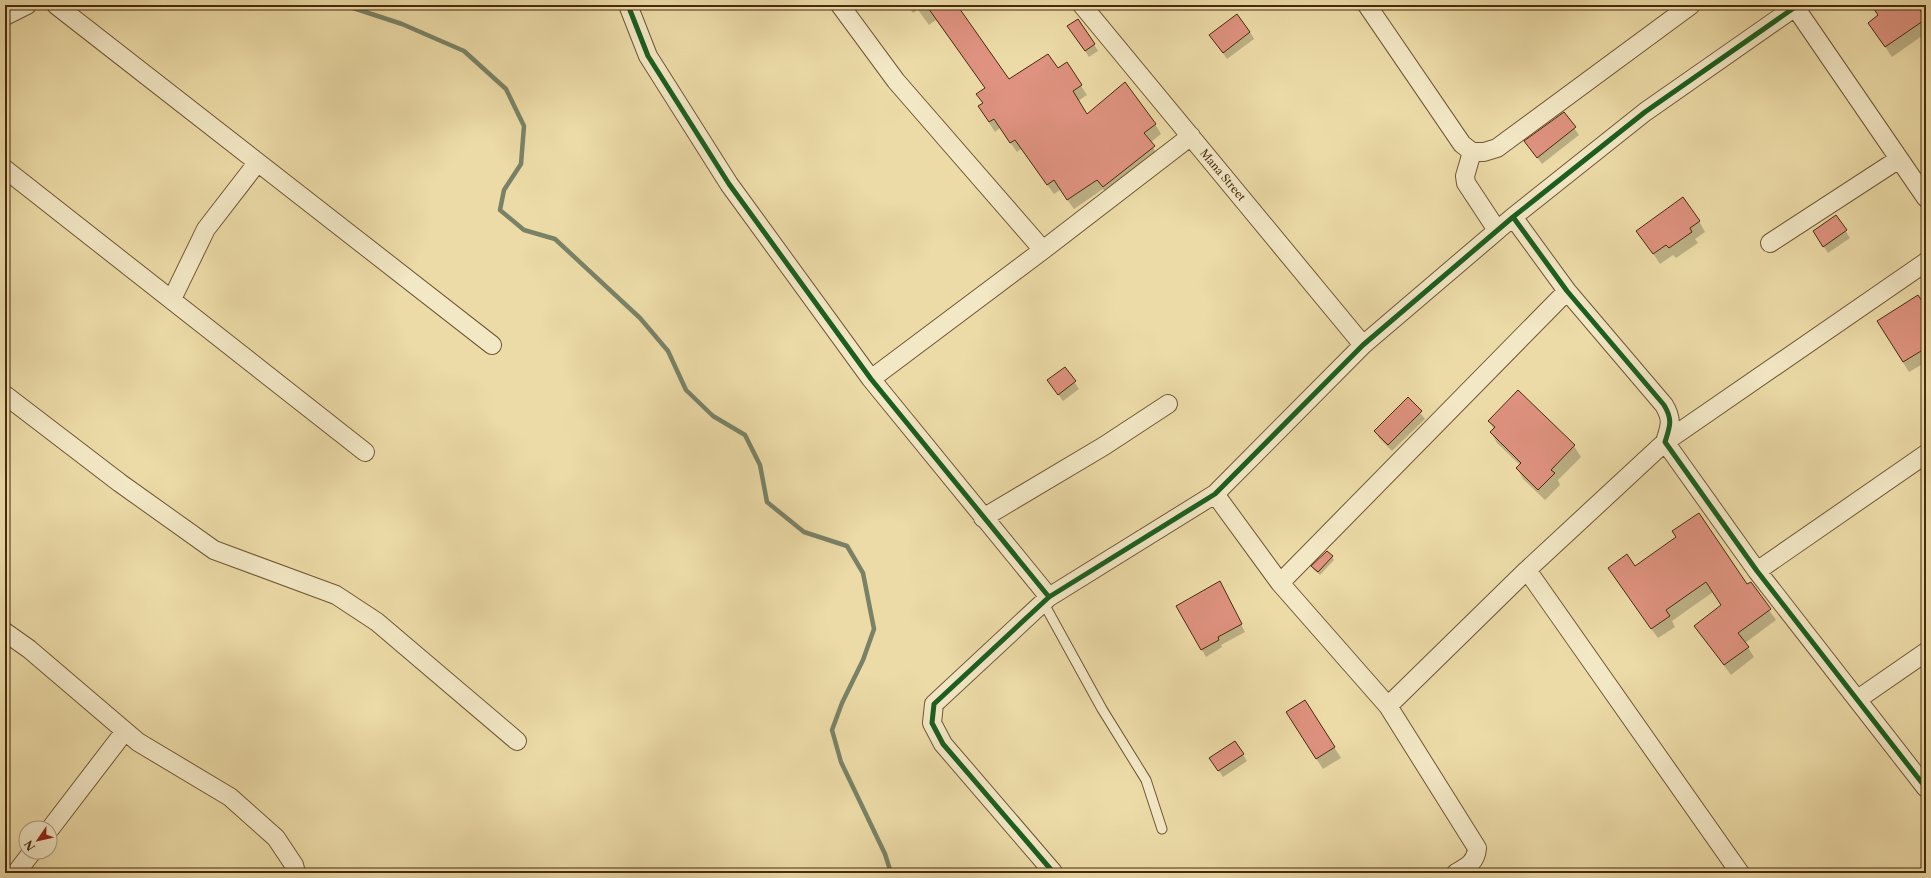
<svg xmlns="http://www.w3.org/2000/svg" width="1931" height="878" font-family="'Libre Caslon Text',serif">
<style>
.shadow{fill:#0003}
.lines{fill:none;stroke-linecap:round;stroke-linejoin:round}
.stream{stroke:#798266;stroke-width:4.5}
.building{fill:#de927f;stroke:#472b0d}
.lane-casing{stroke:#705734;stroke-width:11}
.street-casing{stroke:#705734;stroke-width:20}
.lane{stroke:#f3e8c6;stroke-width:9}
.street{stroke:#f3e8c6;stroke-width:18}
.cycleway-casing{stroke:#f3e8c6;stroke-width:8}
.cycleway{stroke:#1b5e20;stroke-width:5}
.labels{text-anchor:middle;stroke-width:4;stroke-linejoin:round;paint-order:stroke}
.street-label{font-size:11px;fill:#472b0d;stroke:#f3e8c6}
</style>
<rect width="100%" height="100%" fill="#ecdba7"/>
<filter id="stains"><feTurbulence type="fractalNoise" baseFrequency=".005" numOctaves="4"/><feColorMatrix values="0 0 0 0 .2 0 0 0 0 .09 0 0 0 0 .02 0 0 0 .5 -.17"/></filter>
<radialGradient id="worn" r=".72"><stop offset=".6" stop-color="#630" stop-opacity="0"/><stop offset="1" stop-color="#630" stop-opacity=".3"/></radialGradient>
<path class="shadow" d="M907,5H946L1009,81L1058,70L1081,86L1087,95L1078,101L1087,115L1155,124L1161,134L1150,143L1159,157L1109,197L1103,189L1074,209L1060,190L1054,194L1021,149L1017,152L1000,128L995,132L979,107L984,104L986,88L936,20L929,25L918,10L913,13Z
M1880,5H1916L1926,20V33L1892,57L1876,33Z
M1250,32L1254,39L1227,59L1211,36Z
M1073,33L1094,44L1098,51L1089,57Z
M1564,113L1579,135L1542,164L1525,141Z
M1836,216L1850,238L1828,253L1818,238Z
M1699,221L1705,232L1695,239L1698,243L1676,258L1673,255L1660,264L1638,231Z
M1926,309V362L1909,372L1884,332Z
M1065,368L1079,389L1063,401L1053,387Z
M1518,392L1574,446L1581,457L1558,480L1560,485L1545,500L1523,479L1517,468L1520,465L1497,443L1491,432L1494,429L1489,421Z
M1408,398L1425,419L1392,451L1379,438L1375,431Z
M1926,507V516L1922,509Z
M1332,557L1334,560L1320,575L1314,570L1312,567Z
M1635,567L1747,586L1750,583L1776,620L1745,643L1754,657L1731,675L1695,626L1722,606L1713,592L1672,621L1675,627L1658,638L1615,578Z
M1223,590L1245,632L1221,645L1222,647L1206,657L1177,606Z
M1305,701L1341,758L1323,769L1287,713Z
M1235,742L1247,761L1223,777L1215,765Z"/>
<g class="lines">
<path class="stream" d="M344,5L402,24L464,51L506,89L524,126L521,164L504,190L500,210L524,230L555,239L640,318L668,351L686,390L713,416L745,435L760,465L767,502L804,532L847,546L863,573L874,629L863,660L842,703L832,730L841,762L885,854L891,873"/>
</g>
<path class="building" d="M926,5H957L1009,79L1048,54L1058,68L1067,62L1082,85L1073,91L1087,114L1125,82L1156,124L1144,133L1155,146L1103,187L1097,180L1067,200L1054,180L1047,185L1015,140L1010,143L994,119L989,122L978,106L983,103L976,94L985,88Z
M1871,5H1917L1926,19L1885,47L1868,23L1878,15Z
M1237,14L1250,32L1223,53L1209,35Z
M1078,19L1095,44L1085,51L1067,26Z
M1564,112L1576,127L1537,158L1524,141Z
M1683,197L1700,221L1690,228L1692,232L1669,248L1666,245L1653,254L1636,231Z
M1836,215L1847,230L1823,247L1813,231Z
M1918,295L1926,307V348L1903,362L1877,321Z
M1065,367L1076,381L1058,395L1047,380Z
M1518,390L1575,445L1551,470L1555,473L1538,490L1516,468L1521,463L1490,432L1495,427L1488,421Z
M1408,397L1422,411L1388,445L1374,431Z
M1699,513L1747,584L1751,582L1771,609L1738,633L1749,647L1724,665L1694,626L1721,605L1706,582L1666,610L1670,616L1651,629L1608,568L1627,554L1635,566L1676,537L1672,531Z
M1327,551L1333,556L1318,572L1311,566Z
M1220,581L1242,624L1218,637L1219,640L1201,650L1176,606Z
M1305,700L1335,747L1316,759L1286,712Z
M1235,741L1244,754L1218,771L1209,758Z"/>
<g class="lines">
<g class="lane-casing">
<path id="lane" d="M1043,602L1102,709L1146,780L1162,829"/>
</g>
<g class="street-casing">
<path id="street" d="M56,5L492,345
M628,5L648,56L729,184L871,379L1049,597
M840,5L896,81L1043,250
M1082,5L1363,345
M1367,5L1462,144L1472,152H1484L1497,148L1691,5
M1795,7L1926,198
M5,16L27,5
M1472,152L1465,176L1466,183L1497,230
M5,169L365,452
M1513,217L1567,291L1664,405C1673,420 1670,426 1665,442L1757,571L1926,788
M1770,243L1899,159
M172,299L206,229L257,163
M871,379L1043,250L1191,136
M5,395L120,483L214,550L336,595L377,622L517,741
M1215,494L1280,583L1388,706L1477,848C1476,862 1468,866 1456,873
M983,518L1104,446L1168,404
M1527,570L1740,873
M1757,571L1926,454
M1280,583L1567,291
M5,632L29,649L138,742L230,797L276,838L294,865L296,873
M1858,699L1926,652
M1388,706L1527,570L1665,442L1926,262
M50,829L125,731
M1053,872L943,744L932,723L934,704L1049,597L1215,494L1363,345L1513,217L1645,112L1798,5
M16,873L32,852"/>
</g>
<use href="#lane" class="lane"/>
<use href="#street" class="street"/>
<g class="cycleway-casing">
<path id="cycleway" d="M628,5L648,56L729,184L871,379L1049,597
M1513,217L1567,291L1664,405C1673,420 1670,426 1665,442L1757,571L1926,788
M1053,872L943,744L932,723L934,704L1049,597L1215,494L1363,345L1513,217L1645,112L1798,5"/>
</g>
<use href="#cycleway" class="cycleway"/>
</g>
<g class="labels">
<g class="street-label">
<text transform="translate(1223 175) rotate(50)" y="4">Mana Street</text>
</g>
</g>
<rect width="1931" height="878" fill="none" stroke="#ecdba7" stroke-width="20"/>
<rect x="6" y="6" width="1919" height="866" fill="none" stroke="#472b0d" stroke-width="2"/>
<rect x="10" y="10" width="1911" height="858" fill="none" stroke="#472b0d"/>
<g transform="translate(38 840) rotate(236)"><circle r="19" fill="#f3e8c6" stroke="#ae9c7c"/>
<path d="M0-3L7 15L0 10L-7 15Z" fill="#8f2418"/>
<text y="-6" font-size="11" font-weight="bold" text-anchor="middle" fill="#472b0d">N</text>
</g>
<rect width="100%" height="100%" filter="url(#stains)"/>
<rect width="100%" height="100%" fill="url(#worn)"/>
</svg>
